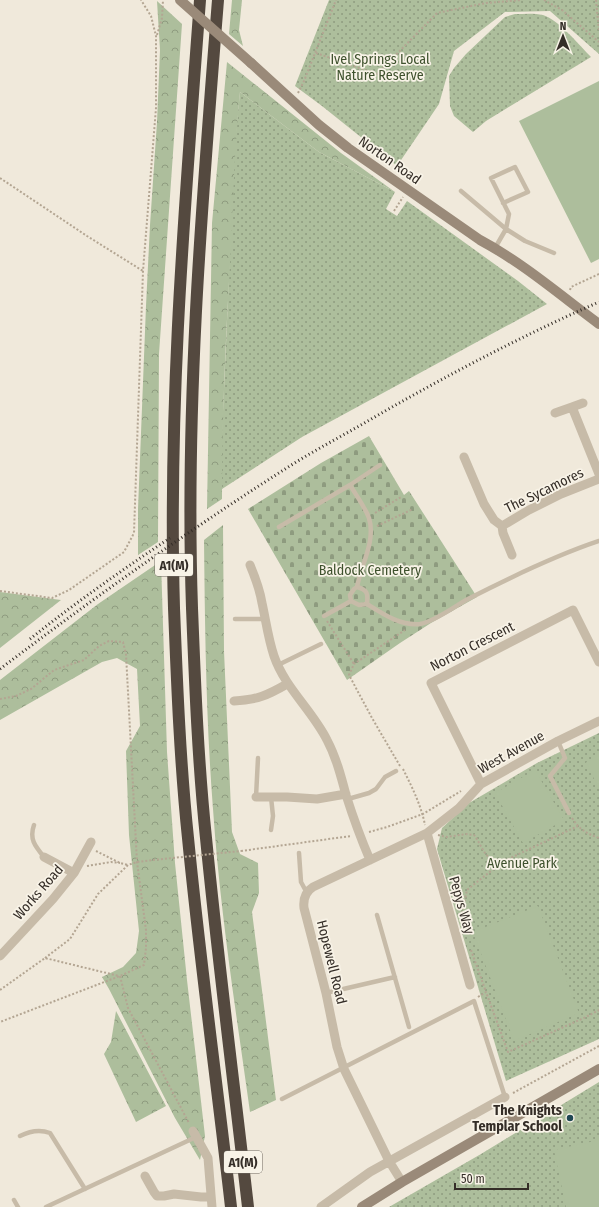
<svg xmlns="http://www.w3.org/2000/svg" width="599" height="1207" font-family="'Fira Sans Condensed',sans-serif">
<style>
.grass{fill:url(#grass-dots)}
.forest{fill:url(#forest-crowns)}
.cemetery{fill:url(#cemetery-stones)}
.pitch{fill:#adbe9c}
.lines{fill:none;stroke-linecap:round;stroke-linejoin:round}
.path{stroke:#b3a592;stroke-width:2;stroke-dasharray:2 2;stroke-linecap:butt}
.lane{stroke:#c7bba8;stroke-width:4.5}
.street{stroke:#c7bba8;stroke-width:9}
.secondary{stroke:#9a8a79;stroke-width:10}
.highway{stroke:#54493f;stroke-width:12}
.rail{stroke:#342d27;stroke-width:3;stroke-dasharray:1 3;stroke-linecap:butt}
.path-bridge{stroke:#b3a592;stroke-width:2;stroke-dasharray:2 2;stroke-linecap:butt}
.secondary-bridge{stroke:#9a8a79;stroke-width:10}
.poi-dot{fill:#204753;stroke:#f8f3e7;stroke-width:1.5}
.labels{text-anchor:middle;stroke-width:3.5;stroke-linejoin:round;paint-order:stroke}
.shield{fill:#f8f3e7;stroke:#6f6861;stroke-width:1}
.shield-label{font-size:13px;font-weight:bold;fill:#342d27}
.park-label{font-size:14px;fill:#3e512d;stroke:#f8f3e7}
.street-label{font-size:14px;fill:#342d27;stroke:#f8f3e7}
.poi-label{font-size:14px;font-weight:bold;fill:#342d27;stroke:#f8f3e7;text-anchor:end}
</style>
<defs>
<pattern id="grass-dots" width="8" height="8" patternUnits="userSpaceOnUse"><rect width="8" height="8" fill="#adbe9c"/><path d="M2 2h.1M6 6h.1" fill="none" stroke="#8e9b7f" stroke-width="1.8" stroke-linecap="round"/></pattern>
<pattern id="forest-crowns" width="20" height="18" patternUnits="userSpaceOnUse"><rect width="20" height="18" fill="#adbe9c"/><path d="M2 6a3 3 0 1 1 6 0M12 15a3 3 0 1 1 6 0" fill="none" stroke="#8e9b7f"/></pattern>
<pattern id="cemetery-stones" width="16" height="16" patternUnits="userSpaceOnUse"><rect width="16" height="16" fill="#adbe9c"/><path d="M2 7V4a2 2 0 0 1 4 0v3zM10 15v-3a2 2 0 0 1 4 0v3z" fill="#8e9b7f"/></pattern>
</defs>
<rect width="100%" height="100%" fill="#f0e9db"/>
<path class="grass" d="M329,0H599V54L550,11L505,12L454,51L439,104L397,166L322,106L295,86Z
M515,14C524,14 534,13 543,15C559,20 579,45 591,57L486,121L473,132L454,116L450,106L449,76L454,68L466,54L505,17Z
M240,92L319,152L395,192L386,209L397,216L407,201L518,281L547,304L302,437L222,489V434L227,321L234,152Z
M599,733V1039L506,1081L437,849L442,828L469,803L537,763Z
M599,1082V1207H389L481,1154Z"/>
<path class="forest" d="M232,0H242L239,30L243,46L229,34Z
M157,1L182,24L159,354L158,542L138,555V509L146,306L150,225L157,122L160,50Z
M227,62L341,153L395,192L319,152L240,92C235,144 233,195 231,247C226,331 222,415 222,499L207,509L212,223Z
M223,525L224,651L232,832L240,854L258,863L259,893L252,912L276,1100L250,1112C236,1012 220,911 213,809C206,720 205,630 204,540Z
M161,561L167,752L175,863L187,980L205,1136L200,1160L175,1118L109,989L102,977L123,967L136,953L139,931L129,835L126,751L140,726L137,669L117,658L102,662L0,720V680L98,604Z
M0,592L61,600L0,648Z
M116,1011L166,1106L136,1122L104,1054L111,1042Z"/>
<path class="cemetery" d="M369,436L404,495L409,491L477,597L431,623L400,643L347,680L248,509L321,463Z"/>
<path class="pitch" d="M599,81V259L591,263L519,121Z
M599,756V789L586,762Z
M535,770L564,820L523,843L495,793Z
M538,906L579,1013L514,1041L473,932Z
M599,1140V1207H566L554,1150Z"/>
<g class="lines">
<path class="path" d="M544,0L562,10L599,42
M596,0L599,31
M157,35L162,18L163,0
M316,53L377,74L437,13L486,3L522,0
M298,93L304,81L336,0
M0,178L87,236L143,271
M394,211L403,197
M570,290L571,287L599,274
M375,513L401,497
M377,526L413,509
M0,591L52,598L69,590L124,552L134,533L143,271L156,108V36L151,16L141,0
M327,621L354,664
M0,699L16,696L31,689L54,670L84,660L99,646L109,641L123,642L126,654L137,862L146,930V948L144,965L120,976L0,1022
M400,766L372,718L349,675L354,664L405,630
M403,769C412,787 421,805 425,825
M572,818C580,830 586,833 599,838
M369,832L387,827L423,814L461,791
M438,835L447,837L466,834L474,835C483,847 485,862 502,862L578,826
M96,851L120,863L128,865
M241,851L351,836
M87,866L111,862L120,863
M461,917L467,890L501,863
M471,950L486,992
M45,958L70,939L98,894L128,865L137,862L153,860
M120,976L128,1008L189,1123
M0,990L45,958L119,976
M478,997L486,992L508,1052L586,1017L599,1010
M513,1093L599,1046"/>
<path class="lane" d="M461,191L506,229L495,248
M503,203L528,192L515,167L491,178L509,214L506,229L525,241L554,253
M279,527L350,485
M357,587C361,565 376,541 369,518C365,507 356,495 350,485L380,465
M357,587C368,590 368,594 367,604L359,605L351,601L350,595L354,589Z
M367,604C383,614 400,626 420,624C434,622 455,606 468,599C511,577 554,556 599,541
M324,616L351,601
M235,619H265
M278,665L321,644
M558,741L565,758L550,776L569,813
M256,797L258,758
M348,799L369,793L376,789L385,777L396,771
M34,825C29,839 35,846 44,857
M271,830L273,816L271,797
M299,853L301,882L307,893
M377,915L409,1027
M326,993L395,977
M282,1099L474,1001L505,1097
M20,1136C30,1131 39,1129 50,1133L85,1189
M14,1200L18,1207
M46,1207L196,1137"/>
<path class="street" d="M572,407L583,403
M555,413L572,407L599,474
M464,457L484,504L494,520L502,526L529,510L561,494L599,479
M502,526L503,533L512,555
M250,565C255,577 260,590 262,603C266,621 268,638 274,656C285,688 312,710 327,740C336,757 341,776 346,795C353,817 361,839 370,860
M234,701C257,700 268,695 287,684
M481,784L431,683L573,610L599,662
M256,797H287L317,799L346,794
M427,833L470,985
M44,857L74,873
M0,956L53,899L74,873L91,842
M193,1131L208,1158L212,1207
M145,1176L154,1192L157,1196H164L174,1194L201,1197H210
M402,1182L389,1161L344,1069L337,1047L326,993L304,908C303,899 305,892 313,887L427,833L459,808L481,784L558,741L599,721
M321,1207L370,1172L505,1097"/>
<path class="secondary" d="M251,63L319,125L348,148L480,240C523,263 560,295 599,324
M362,1207L402,1182L599,1069"/>
<path class="highway" d="M200,0C185,203 168,404 174,608C177,684 180,762 188,838C200,961 217,1084 231,1207
M218,0C202,202 185,405 192,608C195,684 198,762 206,838C218,961 234,1084 248,1207"/>
<path class="rail" d="M30,639C75,603 122,570 170,538
M0,669C95,597 192,528 293,464C317,449 342,436 366,422C442,378 519,337 599,302"/>
<path class="path-bridge" d="M153,860L241,851"/>
<path class="secondary-bridge" d="M180,0L251,63"/>
</g>
<circle class="poi-dot" cx="570" cy="1118" r="4"/>
<g class="labels">
<g class="shield">
<rect x="155" y="554" width="38" height="22" rx="3"/>
<rect x="224" y="1151" width="38" height="22" rx="3"/>
</g>
<g class="shield-label">
<text x="174" y="570">A1(M)</text>
<text x="243" y="1167">A1(M)</text>
</g>
<g class="park-label">
<text x="380" y="64">Ivel Springs Local<tspan x="380" dy="16">Nature Reserve</tspan></text>
<text x="370" y="575">Baldock Cemetery</text>
<text x="522" y="868">Avenue Park</text>
</g>
<g class="street-label">
<text transform="translate(390 160) rotate(35)" y="5">Norton Road</text>
<text transform="translate(544 490) rotate(-26)" y="5">The Sycamores</text>
<text transform="translate(472 646) rotate(-27)" y="5">Norton Crescent</text>
<text transform="translate(511 752) rotate(-29)" y="5">West Avenue</text>
<text transform="translate(38 892) rotate(-49)" y="5">Works Road</text>
<text transform="translate(462 905) rotate(74)" y="5">Pepys Way</text>
<text transform="translate(332 962) rotate(76)" y="5">Hopewell Road</text>
</g>
<g class="poi-label">
<text x="562" y="1115">The Knights<tspan x="562" dy="16">Templar School</tspan></text>
</g>
</g>
<g transform="translate(563 36)" stroke="#f8f3e7" stroke-width="3" paint-order="stroke">
<path d="M0-3L7 15L0 10L-7 15Z" fill="#342d27"/>
<text y="-6" font-size="11" font-weight="bold" text-anchor="middle" fill="#342d27">N</text>
</g>
<path d="M455 1183v6h73v-6" fill="none" stroke="#342d27" stroke-width="2"/>
<text x="461" y="1183" font-size="12" fill="#342d27" stroke="#f8f3e7" stroke-width="3" paint-order="stroke">50 m</text>
</svg>
